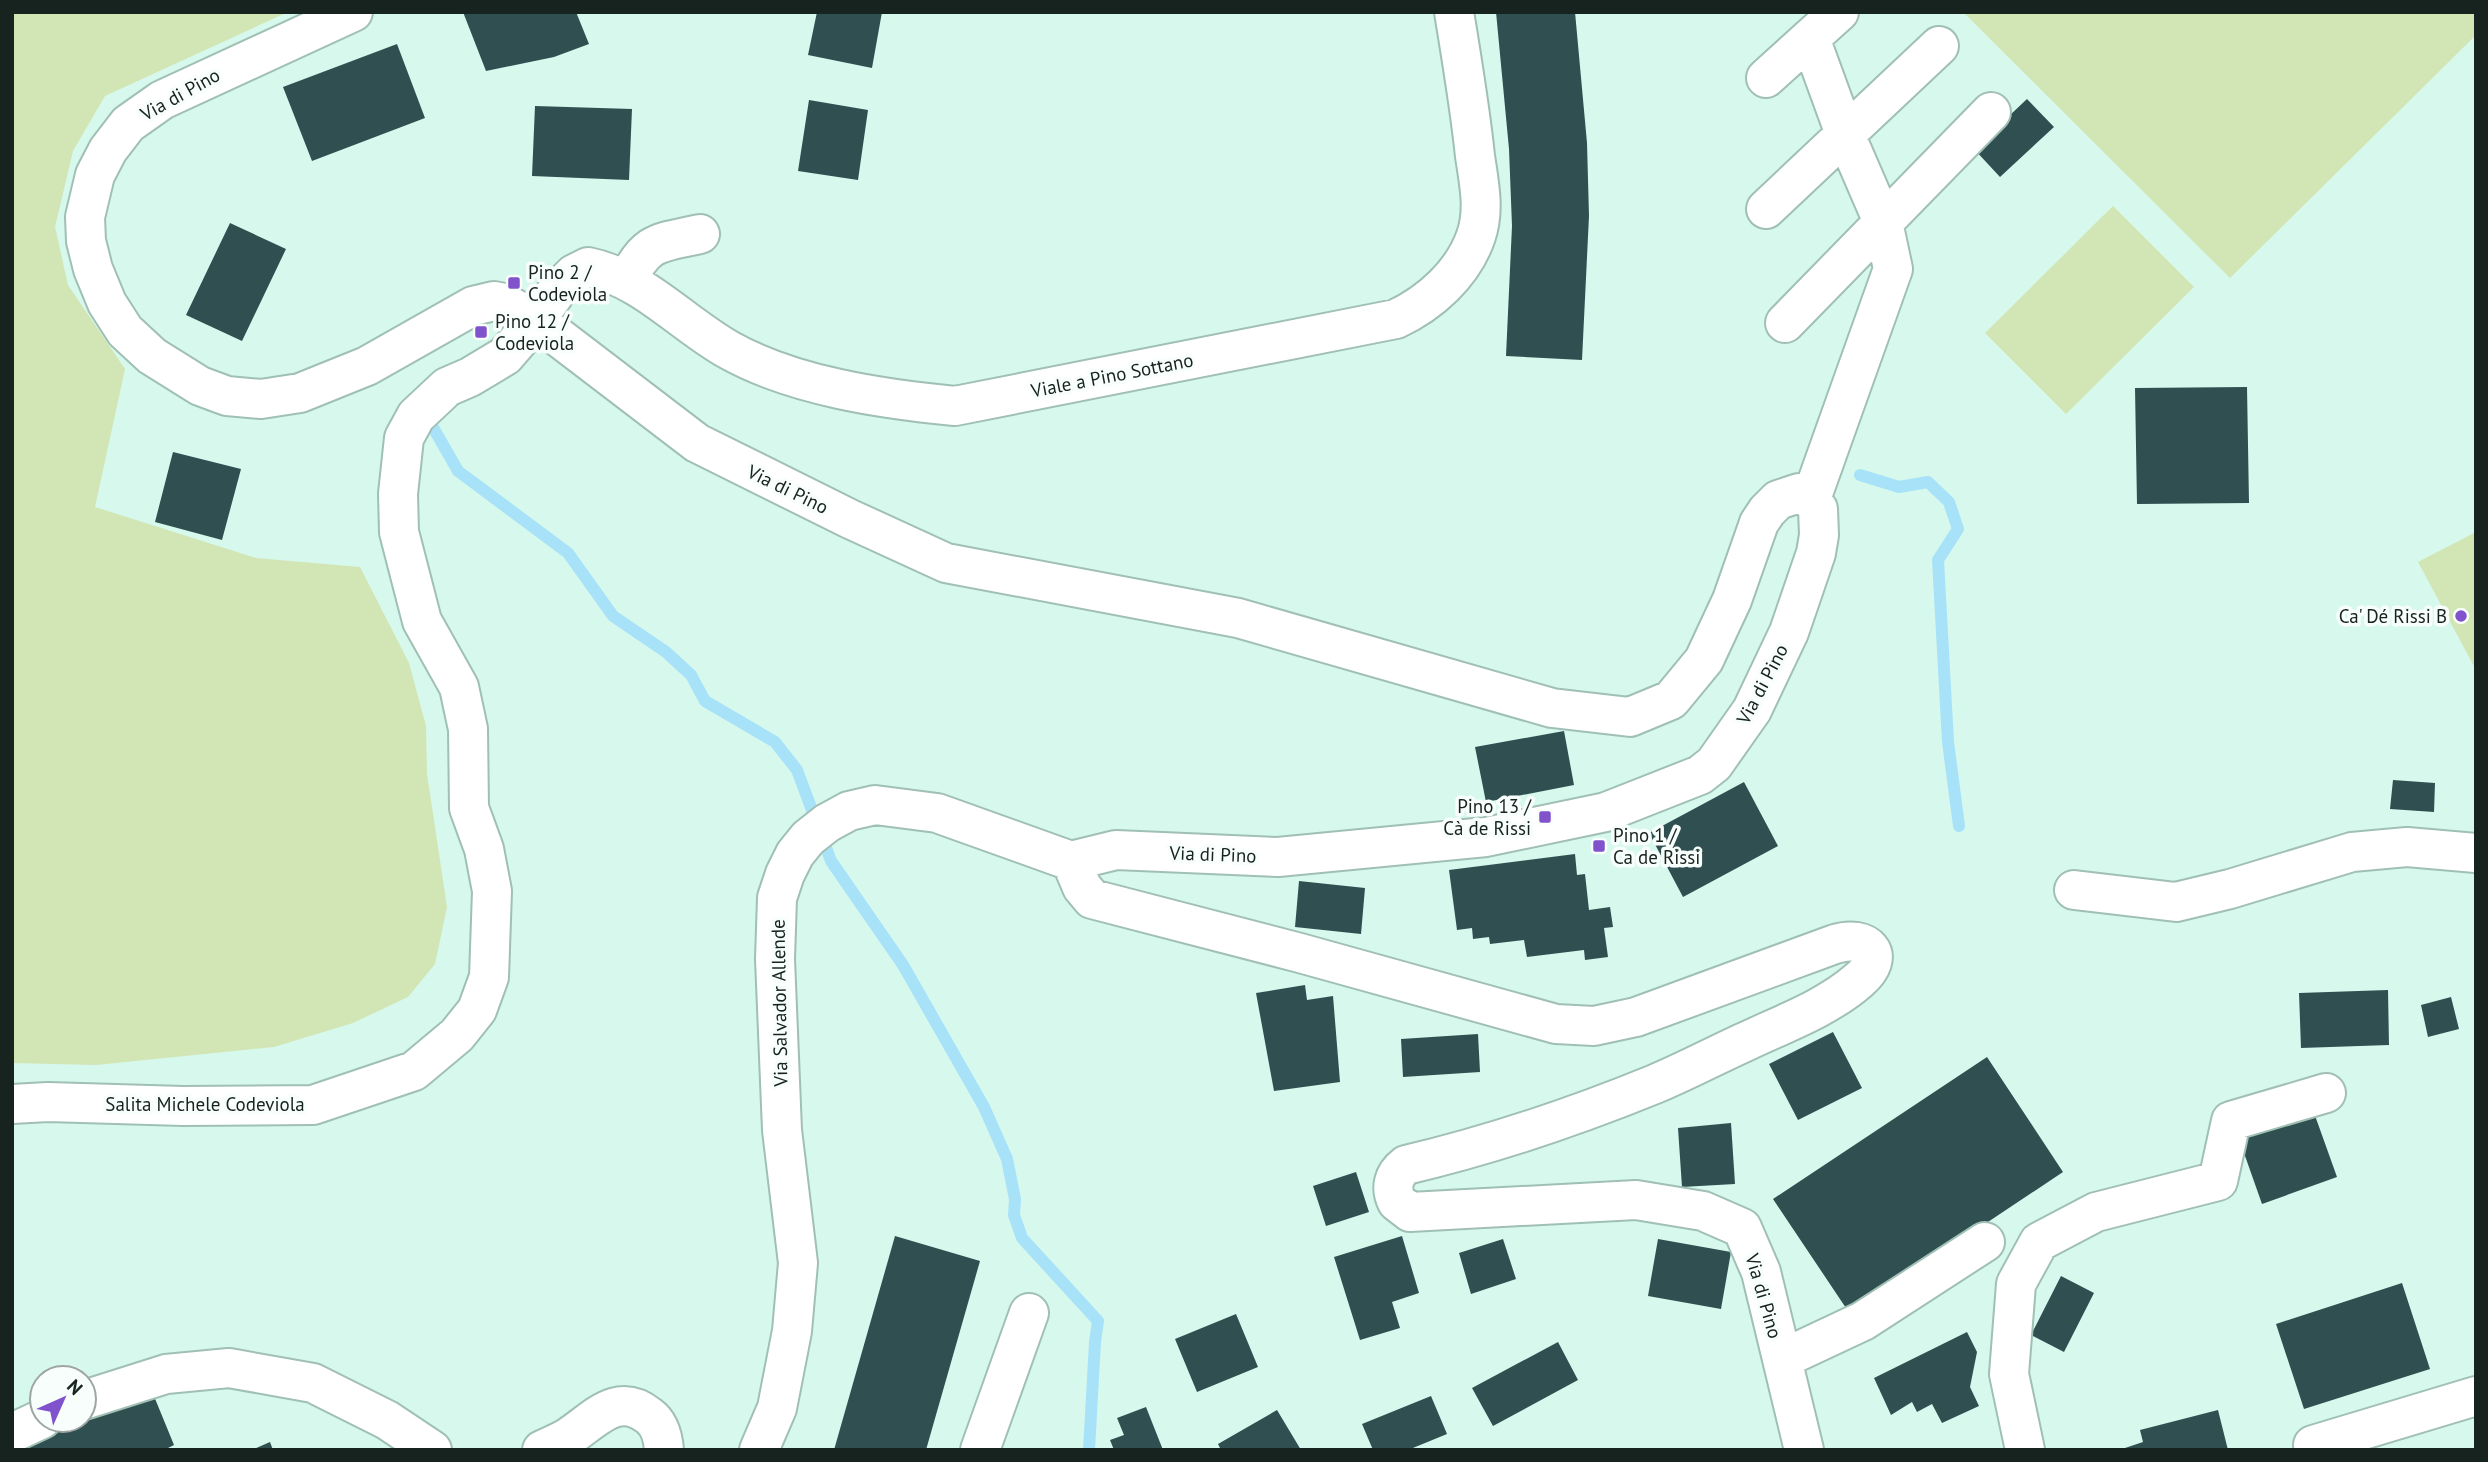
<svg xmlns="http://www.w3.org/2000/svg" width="2488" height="1462" font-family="'PT Sans',sans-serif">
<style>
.green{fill:#d2e5b4}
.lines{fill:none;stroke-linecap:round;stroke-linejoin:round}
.stream{stroke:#a8e2f8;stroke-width:12}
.building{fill:#304f50}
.minor-casing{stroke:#a0bfb5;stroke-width:42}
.minor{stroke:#fff;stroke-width:38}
.poi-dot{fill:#8052cb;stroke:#f8fefc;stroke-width:2.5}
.labels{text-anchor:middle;stroke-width:7;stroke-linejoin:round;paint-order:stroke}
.street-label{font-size:19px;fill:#17231f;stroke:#f8fefc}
.poi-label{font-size:19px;fill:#17231f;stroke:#f8fefc;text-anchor:start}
</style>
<rect width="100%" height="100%" fill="#d7f8ed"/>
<path class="green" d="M12,12H288L105,96L73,151L55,227L68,285L125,369L95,507L256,558L360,567L409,663L426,726L427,774L447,907L435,964L408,997L353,1023L274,1047L96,1065L12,1063Z
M1967,12H2476V35L2230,278L1965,14Z
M2113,206L2194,287L2066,414L1985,333Z
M2476,532V670L2418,562Z"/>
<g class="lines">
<path class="stream" d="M426,415L458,471L568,553L613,616L666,652L691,675L705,701L775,742L797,770L831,861L903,965L984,1107L1007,1159L1015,1199L1014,1215L1022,1238L1098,1321L1095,1342L1089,1450
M1860,475L1899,487L1928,482L1949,502L1958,529L1938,560L1948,742L1959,826"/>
</g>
<path class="building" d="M463,12H576L589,44L554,57L486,71Z
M817,12H882L872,68L808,55Z
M1496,12H1575L1587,143L1589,216L1582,360L1506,356L1512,226L1509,149Z
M397,44L425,118L312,161L283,87Z
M2027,99L2054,127L2000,177L1974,149Z
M809,100L868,110L858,180L798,171Z
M535,106L632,109L629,180L532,176Z
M230,223L286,249L242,341L186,315Z
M2247,387L2249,503L2137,504L2135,388Z
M173,452L241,469L222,540L155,522Z
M1564,731L1574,785L1486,802L1475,747Z
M2393,780L2435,783L2434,812L2390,809Z
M1744,782L1778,846L1683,897L1649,833Z
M1575,854L1577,875L1585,874L1589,910L1610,907L1613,927L1604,928L1608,957L1585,960L1584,950L1527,957L1524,940L1490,944L1489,937L1473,939L1472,928L1457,930L1449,870Z
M1299,881L1365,888L1361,934L1295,927Z
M1305,985L1307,1000L1333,996L1340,1082L1274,1091L1256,993Z
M2388,990L2389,1045L2301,1048L2299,993Z
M2451,997L2459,1029L2428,1037L2421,1005Z
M1833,1032L1862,1088L1798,1120L1769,1064Z
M1478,1034L1480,1072L1403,1077L1401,1039Z
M1987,1057L2063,1172L1850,1314L1773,1199Z
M2313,1110L2337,1177L2262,1204L2238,1136Z
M1731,1123L1735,1184L1682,1187L1678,1128Z
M1356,1172L1369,1212L1326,1226L1313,1186Z
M895,1236L980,1261L926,1450H834Z
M1402,1236L1419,1293L1392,1302L1400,1328L1360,1340L1334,1257Z
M1503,1239L1516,1279L1471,1294L1459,1253Z
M1658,1239L1731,1252L1721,1309L1648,1296Z
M2061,1276L2094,1293L2064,1352L2031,1335Z
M2402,1283L2430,1369L2304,1409L2276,1324Z
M1236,1314L1258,1367L1197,1392L1175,1339Z
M1967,1332L1977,1352L1970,1387L1979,1406L1942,1423L1932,1404L1917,1412L1912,1402L1891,1415L1874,1378Z
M1558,1342L1578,1380L1493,1426L1472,1388Z
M149,1384L174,1445L164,1450H12V1444L68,1420H84V1413Z
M1431,1396L1447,1434L1408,1450H1373L1362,1424Z
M1146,1407L1163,1450H1114L1110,1440L1124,1435L1117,1418Z
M1277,1410L1301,1450H1221L1218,1444Z
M2218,1410L2228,1450H2119L2143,1442L2140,1430Z
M270,1442L273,1450H252Z"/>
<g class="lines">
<g class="minor-casing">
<path id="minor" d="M353,12L162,100L128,124L108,150L95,175L85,217L86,241L93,269L107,303L125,331L152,356L200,386L227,396L261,399L300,393L367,366L473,306L494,301L504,303L536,320L697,443L850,519L946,563L1238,618L1552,708L1630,717L1671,700L1704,660L1732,600L1759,523L1767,511L1778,500L1799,493L1811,499L1818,509L1819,535L1816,553L1789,632L1752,710L1714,764L1700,775L1606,812L1486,837L1278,857L1116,850L1071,861
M1810,38L1845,134L1883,222L1893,269L1811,499
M1766,78L1839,12
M1766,209L1939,46
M627,281C646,240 659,243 700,234
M1785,323L1991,112
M1071,861L1082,887L1092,899L1300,953L1556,1024L1594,1026L1636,1017L1835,944C1867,934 1888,955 1859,980C1827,1008 1785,1023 1747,1041C1716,1055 1686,1071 1655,1084C1574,1117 1491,1145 1406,1165C1393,1175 1390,1188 1397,1202L1410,1212L1636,1200L1703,1211L1742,1228L1761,1272L1804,1450
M2074,890L2176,902L2230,889L2352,852L2407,847L2476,853
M12,1104L48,1102L183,1106L313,1105L414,1071L457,1035L477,1010L489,977L492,891L484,849L469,808L468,729L459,687L422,621L399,532L398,494L404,438L416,416L447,387L470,377L505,356L536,320L556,292L574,274L588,267C643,278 681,323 729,350C793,386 882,399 955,406L1396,319C1430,303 1463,274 1476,236C1485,210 1479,183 1475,156C1470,108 1462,60 1454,12
M1782,1359L1863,1321L1985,1242
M84,1400L166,1374L229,1368L313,1383L387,1420L432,1450
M12,1433L42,1419
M2313,1445L2476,1396
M542,1450C551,1446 560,1442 567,1438C594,1421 617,1390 649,1416C660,1424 663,1437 664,1450
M759,1450L777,1408L792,1331L798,1263L782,1130L775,959L777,898L785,874L795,854L808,838L827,823L849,811L875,805L937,813L1071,861
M980,1450L1029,1313
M2025,1450L2009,1374L2016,1284L2039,1242L2096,1212L2218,1181L2231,1121L2326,1093"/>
</g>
<use href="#minor" class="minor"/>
</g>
<g class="poi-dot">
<rect x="507" y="276" width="14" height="14" rx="3.5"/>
<rect x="474" y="325" width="14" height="14" rx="3.5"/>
<circle cx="2461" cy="616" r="7"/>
<rect x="1538" y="810" width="14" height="14" rx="3.5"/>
<rect x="1592" y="839" width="14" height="14" rx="3.5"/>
</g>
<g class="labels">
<g class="street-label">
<text transform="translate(180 94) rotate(-29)" y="7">Via di Pino</text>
<text transform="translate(1112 375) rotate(-11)" y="7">Viale a Pino Sottano</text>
<text transform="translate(788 489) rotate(26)" y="7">Via di Pino</text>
<text transform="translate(1762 684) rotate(-62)" y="7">Via di Pino</text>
<text transform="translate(1213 854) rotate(2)" y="7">Via di Pino</text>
<text transform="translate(779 1003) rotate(-91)" y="7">Via Salvador Allende</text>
<text x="205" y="1111">Salita Michele Codeviola</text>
<text transform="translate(1764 1296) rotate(74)" y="7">Via di Pino</text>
</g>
<g class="poi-label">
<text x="528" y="279">Pino 2 /<tspan x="528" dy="22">Codeviola</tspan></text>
<text x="495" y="328">Pino 12 /<tspan x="495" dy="22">Codeviola</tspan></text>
<text x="2447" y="623" text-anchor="end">Ca' Dé Rissi B</text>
<text x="1531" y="813" text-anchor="end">Pino 13 /<tspan x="1531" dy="22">Cà de Rissi</tspan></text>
<text x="1613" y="842">Pino 1 /<tspan x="1613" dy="22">Ca de Rissi</tspan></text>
</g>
</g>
<rect width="2488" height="1462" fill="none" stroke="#17231f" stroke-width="28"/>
<g transform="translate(63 1399) rotate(45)"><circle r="33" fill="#f8fefc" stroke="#9ea6a4" stroke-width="2"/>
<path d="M0-5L12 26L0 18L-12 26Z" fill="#8052cb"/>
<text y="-10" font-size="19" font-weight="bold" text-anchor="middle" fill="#17231f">N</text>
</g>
</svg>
